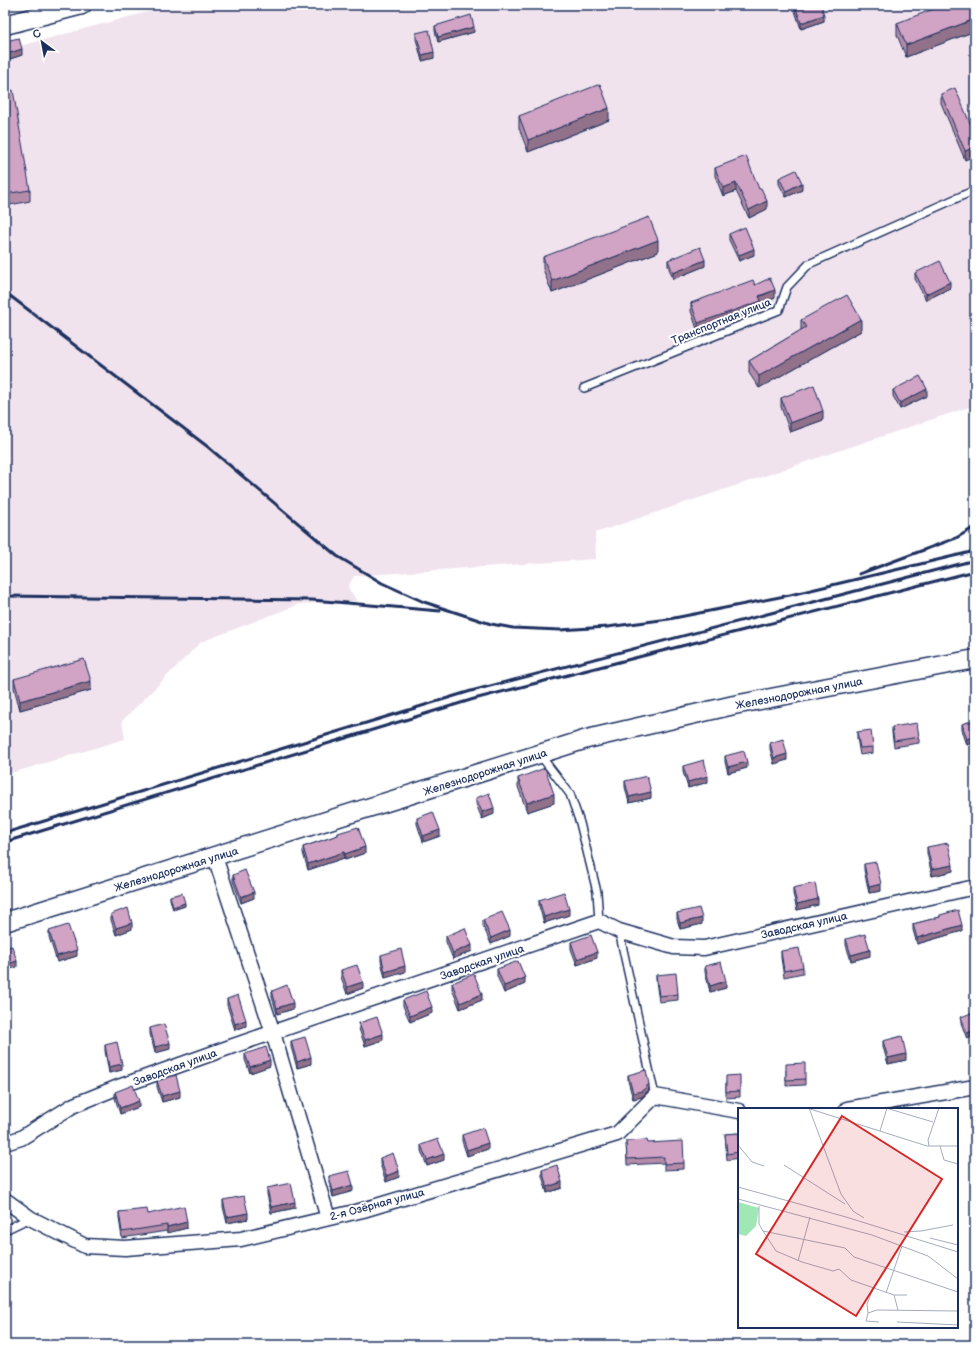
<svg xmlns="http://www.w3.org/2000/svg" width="980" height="1350" font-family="'Balsamiq Sans',sans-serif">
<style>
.built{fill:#f1e3ee}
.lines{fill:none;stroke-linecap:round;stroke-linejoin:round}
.service-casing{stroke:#1b2f5e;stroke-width:10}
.minor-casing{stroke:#1b2f5e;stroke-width:17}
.tertiary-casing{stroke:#1b2f5e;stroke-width:21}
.service{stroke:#fff;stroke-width:7}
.minor{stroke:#fff;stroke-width:14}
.tertiary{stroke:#fff;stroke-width:18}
.rail{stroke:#1b2f5e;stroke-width:3}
.wall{fill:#b48ca9;stroke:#1b2f5e}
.shaded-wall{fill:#92728a;stroke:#1b2f5e}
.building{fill:#d1a3c5;stroke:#1b2f5e}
.labels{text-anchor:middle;stroke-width:4;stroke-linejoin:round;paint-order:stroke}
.street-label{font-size:11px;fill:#1b2f5e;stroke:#fff}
.inset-road{fill:none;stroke:#a4acbf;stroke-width:1}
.view{fill:#d62828;fill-opacity:0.15;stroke:#d62828;stroke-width:2}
.inset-edge{fill:none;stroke:#1b2f5e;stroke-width:2}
</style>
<rect width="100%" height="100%" fill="#fff"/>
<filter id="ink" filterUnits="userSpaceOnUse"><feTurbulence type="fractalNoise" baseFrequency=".025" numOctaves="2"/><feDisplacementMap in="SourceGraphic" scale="8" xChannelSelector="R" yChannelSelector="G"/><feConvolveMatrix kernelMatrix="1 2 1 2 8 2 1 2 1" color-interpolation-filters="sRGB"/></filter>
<g filter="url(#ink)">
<path class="built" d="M173,5H975V405L595,533L596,559L354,576L348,587L357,601L300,604L201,642L122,721L125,739L5,775V50Z"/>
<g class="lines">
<g class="service-casing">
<path id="service" d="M584,388L779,310L787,287L809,264L975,190
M540,755L570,794L580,823L597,892L599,921
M619,931L655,1096
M5,1230L30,1218"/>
</g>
<g class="minor-casing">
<path id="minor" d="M215,857L273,1033L328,1218
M847,1109L975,1087
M5,1143L21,1138L74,1105L121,1086L233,1046L599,921L619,931L674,947L704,948L975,887
M5,1200L30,1218L85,1246L125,1248L241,1239L363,1210L617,1134L655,1096L739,1111"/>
</g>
<g class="tertiary-casing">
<path id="tertiary" d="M5,25L82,5
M5,922L587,739L734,705L975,659"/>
</g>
<use href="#service" class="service"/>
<use href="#minor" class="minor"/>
<use href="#tertiary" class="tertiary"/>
<path class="rail" d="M5,292L208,447L337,556L382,583L424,602L491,624L513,628L560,630L607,627L669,619L790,595L975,551
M859,574L956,538L975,527
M5,596L312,600L440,611
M5,833L471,691L975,560
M5,842L474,699L975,571"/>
</g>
<path class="wall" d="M793,5H821L824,21L801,29Z
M975,5V31L906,57L897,35V23Z
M435,26L474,32L438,42L435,31Z
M416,33L434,58L422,61L416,39Z
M5,41L22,55L7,60L5,53Z
M5,92L30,190V201L5,206Z
M941,94L975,135L965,160L941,103Z
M519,116L609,120L528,152L519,128Z
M715,168L759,189L767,209L749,218L736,191L723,196L715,176Z
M779,178L802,190L786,197L779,184Z
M729,234L754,255L739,261L729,240Z
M658,252L552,293L543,269V257Z
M668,260L705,266L673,279L668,266Z
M915,273L950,288L926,300L915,279Z
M755,285L775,298L761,304V309L698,332L691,311V303Z
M801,320L861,331L759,388L749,373V361L801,330Z
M893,390L927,396L900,409L893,396Z
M781,398L823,420L790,432L781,407Z
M14,679L91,690L20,710L14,688Z
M975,720V742L967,745L962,730V724Z
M892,727L919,737V743L894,747L892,733Z
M857,732L873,747V753L860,755L857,738Z
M770,743L787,760L774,764L770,749Z
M725,756L747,768L728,773L725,762Z
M683,766L708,782L688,788L683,772Z
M518,778L554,803L527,812L518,787Z
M625,781L651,798L629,803L625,787Z
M476,798L494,814L482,819L476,804Z
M417,818L440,836L423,842L417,824Z
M338,833L365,853L345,860L344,858L308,870L303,853V847L338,835Z
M927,847L953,871L932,876L927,853Z
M864,864L881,891L869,893L864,870Z
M233,875L254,898L241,903L233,881Z
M793,888L818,905L797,910L793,894Z
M170,896L185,906L173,910L170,899Z
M539,900L569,915L544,923L539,906Z
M677,913L702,924L680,929L677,919Z
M111,914L132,929L116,935L111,920Z
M940,915L962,931L917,944L913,930V924L940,917Z
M483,920L510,936L491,944L483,926Z
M49,931L77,956L57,962L49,937Z
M446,936L472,951L453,959L446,942Z
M846,939L870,956L851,961L846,945Z
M571,942L597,958L577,965L571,949Z
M781,951L803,967V973L784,977L781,958Z
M381,955L405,972L385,978L381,961Z
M705,966L726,988L710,992L705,972Z
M497,969L525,984L504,993L497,976Z
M341,970L363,988L347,994L341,977Z
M656,975L678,994V1000L659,1002L656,981Z
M452,983L482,1000L460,1009L452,989Z
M272,991L293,1009L277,1014L272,997Z
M227,999L246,1026L235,1030L227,1005Z
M403,1000L432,1013L410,1022L403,1006Z
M975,1016L967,1039L961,1023V1017Z
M359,1023L383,1040L365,1046L359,1029Z
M150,1028L170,1049L155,1053L150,1034Z
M291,1041L311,1064L297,1068L291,1047Z
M883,1041L906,1060L888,1064L883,1047Z
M105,1045L122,1070L109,1073L105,1051Z
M245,1054L270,1066L250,1073L245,1060Z
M786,1070L805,1079V1085L786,1086Z
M628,1075L649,1090L642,1097L633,1099L628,1081Z
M157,1081L180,1097L162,1102L157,1087Z
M726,1082L740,1091V1097L726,1098Z
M115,1092L139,1107L120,1114L115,1098Z
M739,1133V1158L727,1160L725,1134Z
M462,1135L488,1149L467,1156L462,1141Z
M626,1141L648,1143L684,1163V1169L664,1170V1163L627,1165Z
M421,1145L444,1160L427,1166L421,1151Z
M380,1158L399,1177L386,1182L380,1164Z
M542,1170L562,1188L547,1193L542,1176Z
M329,1176L353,1191L333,1197L329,1182Z
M267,1188L295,1208L271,1213L267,1194Z
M223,1200L248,1219L227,1223L223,1207Z
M119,1212L148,1214L187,1228L167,1233V1231L122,1238L119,1218Z"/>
<path class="shaded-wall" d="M850,5H862L850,9Z
M824,15V21L801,29V23Z
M975,19V31L906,57V45Z
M474,27V32L438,42V37Z
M22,49V55L7,60V54Z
M434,52V58L422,61V55Z
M609,108V120L528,152V140Z
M975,147V156L965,160V151Z
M736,183V191L723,196V188Z
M802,183V190L786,197V191Z
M767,201V209L749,218V210Z
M658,240V252L552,293V281Z
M754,249V255L739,261V255Z
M705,260V266L673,279V273Z
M950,282V288L926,300V294Z
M775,290V298L761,304V309L698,332V323Z
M861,319V331L759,388V376Z
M927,389V396L900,409V403Z
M823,411V420L790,432V423Z
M91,681V690L20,710V701Z
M975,736V742L967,745V739Z
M787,754V760L774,764V758Z
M747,762V768L728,773V767Z
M708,776V782L688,788V782Z
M651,792V798L629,803V797Z
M554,794V803L527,812V803Z
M494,808V814L482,819V812Z
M440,830V836L423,842V836Z
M365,847V853L345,860V854Z
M344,852V858L308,870V864Z
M953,865V871L932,876V869Z
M881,884V891L869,893V887Z
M254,892V898L241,903V897Z
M818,899V905L797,910V904Z
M185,903V906L173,910V907Z
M569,909V915L544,923V917Z
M702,918V924L680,929V923Z
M132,923V929L116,935V928Z
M962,925V931L917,944V938Z
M510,930V936L491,944V938Z
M472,945V951L453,959V953Z
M77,950V956L57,962V956Z
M870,950V956L851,961V955Z
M597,952V958L577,965V959Z
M17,961V967L5,971V965Z
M405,966V972L385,978V972Z
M525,978V984L504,993V986Z
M726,981V988L710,992V986Z
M363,982V988L347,994V987Z
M482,994V1000L460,1009V1003Z
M293,1003V1009L277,1014V1008Z
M432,1007V1013L410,1022V1016Z
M246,1020V1026L235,1030V1024Z
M975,1030V1036L967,1039V1033Z
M383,1034V1040L365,1046V1040Z
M170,1043V1049L155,1053V1047Z
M906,1054V1060L888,1064V1058Z
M311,1057V1064L297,1068V1062Z
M270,1060V1066L250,1073V1067Z
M122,1064V1070L109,1073V1067Z
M649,1084V1090L642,1097L633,1099V1093Z
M180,1091V1097L162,1102V1096Z
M139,1101V1107L120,1114V1108Z
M488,1143V1149L467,1156V1150Z
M444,1154V1160L427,1166V1160Z
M399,1171V1177L386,1182V1176Z
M562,1182V1188L547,1193V1187Z
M353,1185V1191L333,1197V1191Z
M295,1202V1208L271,1213V1207Z
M248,1213V1219L227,1223V1217Z
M187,1222V1228L167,1233V1227Z"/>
<path class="building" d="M795,5H821L824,15L801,23Z
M944,5H975V19L906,45L897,23Z
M471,15L474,27L438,37L435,26Z
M429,30L434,52L422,55L416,33Z
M19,38L22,49L7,54L5,47V41Z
M600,84L609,108L528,140L519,116Z
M955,88L975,135V147L965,151L941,94Z
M13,90L30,190L5,194V92Z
M746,156L759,189L761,188L767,201L749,210L736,183L723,188L715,168Z
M796,170L802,183L786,191L779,178Z
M649,217L658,240L552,281L543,257Z
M745,227L754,249L739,255L729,234Z
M700,247L705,260L673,273L668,260Z
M940,261L950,282L926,294L915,273Z
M770,278L775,290L759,296L761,301L698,323L691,303L753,280L755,285Z
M847,295L861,319L759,376L749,361L806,327L801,320Z
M920,376L927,389L900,403L893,390Z
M814,385L823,411L790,423L781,398Z
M84,659L91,681L20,701L14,679Z
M975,720V736L967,739L962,724Z
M917,723L919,737L894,741L892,727Z
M871,730L873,747L860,748L857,732Z
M783,739L787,754L774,758L770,743Z
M744,751L747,762L728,767L725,756Z
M704,760L708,776L688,782L683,766Z
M545,768L554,794L527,803L518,778Z
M647,776L651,792L629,797L625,781Z
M489,793L494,808L482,812L476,798Z
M433,812L440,830L423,836L417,818Z
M358,827L365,847L345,854L344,852L308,864L303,847L338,835V833Z
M948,843L953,865L932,869L927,847Z
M876,862L881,884L869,887L864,864Z
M245,870L254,892L241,897L233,875Z
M815,883L818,899L797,904L793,888Z
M564,892L569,909L544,917L539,900Z
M182,893L185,903L173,907L170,896Z
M128,908L132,923L116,928L111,914Z
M699,908L702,918L680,923L677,913Z
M958,910L962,925L917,938L913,924L940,917V915Z
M502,912L510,930L491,938L483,920Z
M68,925L77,950L57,956L49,931Z
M465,928L472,945L453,953L446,936Z
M865,934L870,950L851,955L846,939Z
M591,935L597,952L577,959L571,942Z
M12,946L17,961L5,965V948Z
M799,948L803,967L784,971L781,951Z
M401,949L405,966L385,972L381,955Z
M518,961L525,978L504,986L497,969Z
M721,962L726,981L710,986L705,966Z
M357,965L363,982L347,987L341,970Z
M676,973L678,994L659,996L656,975Z
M474,974L482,994L460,1003L452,983Z
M287,985L293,1003L277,1008L272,991Z
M426,991L432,1007L410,1016L403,1000Z
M238,995L246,1020L235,1024L227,999Z
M974,1012L975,1016V1030L967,1033L961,1017Z
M377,1017L383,1034L365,1040L359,1023Z
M164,1024L170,1043L155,1047L150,1028Z
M902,1036L906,1054L888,1058L883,1041Z
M305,1037L311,1057L297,1062L291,1041Z
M117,1042L122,1064L109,1067L105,1045Z
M266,1047L270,1060L250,1067L245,1054Z
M805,1063V1079L786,1080V1064Z
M646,1070L649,1084L642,1091L633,1093L628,1075Z
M176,1075L180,1091L162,1096L157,1081Z
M740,1075V1091L726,1092V1076Z
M133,1085L139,1101L120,1108L115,1092Z
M483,1128L488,1143L467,1150L462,1135Z
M739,1133V1152L727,1154L725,1134Z
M438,1139L444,1154L427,1160L421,1145Z
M647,1140L648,1143L683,1141L684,1163L664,1164V1157L627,1159L626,1141Z
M393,1153L399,1171L386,1176L380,1158Z
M557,1165L562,1182L547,1187L542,1170Z
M349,1171L353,1185L333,1191L329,1176Z
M291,1183L295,1202L271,1207L267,1188Z
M244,1196L248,1213L227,1217L223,1200Z
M184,1206L187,1222L167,1227V1225L122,1232L119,1212L147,1209L148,1214Z"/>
</g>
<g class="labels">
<g class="street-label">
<text transform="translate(721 321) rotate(-22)" y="4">Транспортная улица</text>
<text transform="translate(799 693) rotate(-11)" y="4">Железнодорожная улица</text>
<text transform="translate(485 772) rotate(-18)" y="4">Железнодорожная улица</text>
<text transform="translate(176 869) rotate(-17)" y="4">Железнодорожная улица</text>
<text transform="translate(804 925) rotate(-13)" y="4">Заводская улица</text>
<text transform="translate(482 962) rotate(-19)" y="4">Заводская улица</text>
<text transform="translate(175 1067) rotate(-20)" y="4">Заводская улица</text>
<text transform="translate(377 1204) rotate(-15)" y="4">2-я Озёрная улица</text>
</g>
</g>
<g transform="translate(738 1108)">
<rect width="220" height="220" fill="#fff"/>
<path d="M0,94L21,100L18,118L8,128L0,126Z" fill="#9fe7b5"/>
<path class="inset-road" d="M69,0L189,38H220M71,0L103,86L115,103L126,110M148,0L195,14M142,23L149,0M0,37L14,54L26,58M191,38L190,32L201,0M202,38L206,52L220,56M46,57L107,96M0,79L108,109L220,144M0,91L134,127L190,148L220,171M21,98V116L25,123L107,140L116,149L220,184M25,123L38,143L64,154L95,163L101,161L113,172L156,187L160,202M166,124L183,123L215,117M192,130L220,137M60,153L72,109M148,185L164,138M156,187H169M130,205L129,196L135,181M141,214L128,213L130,205L139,202L220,203M159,214L220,217"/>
<path class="view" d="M104,8L204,71L118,208L18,146Z"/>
<rect width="220" height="220" class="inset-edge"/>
</g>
<rect width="980" height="1350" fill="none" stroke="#fff" stroke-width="20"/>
<rect x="10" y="10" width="960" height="1330" fill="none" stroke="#1b2f5e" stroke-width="1.5" filter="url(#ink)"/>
<g transform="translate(42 42) rotate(328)" stroke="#ffffff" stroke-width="3" paint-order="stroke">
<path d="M0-3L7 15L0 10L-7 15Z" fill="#1b2f5e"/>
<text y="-6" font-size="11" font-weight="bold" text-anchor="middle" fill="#1b2f5e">С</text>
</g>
</svg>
